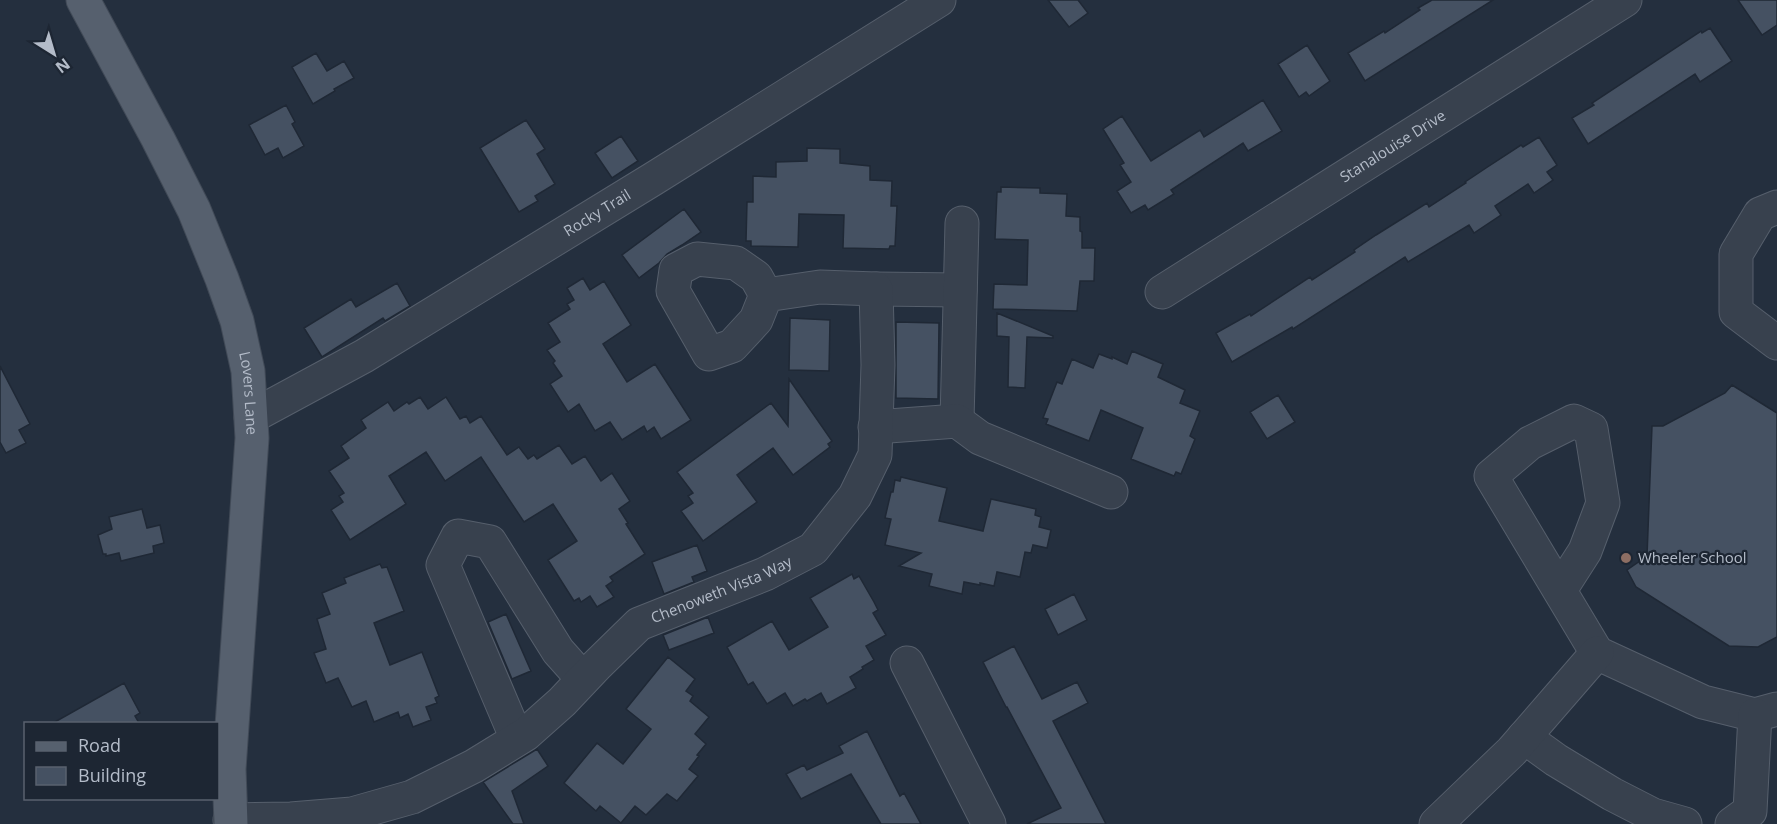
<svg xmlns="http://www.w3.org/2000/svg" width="1777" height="824" font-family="'Open Sans',sans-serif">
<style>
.building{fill:#455162;stroke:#1f2835;stroke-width:1.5}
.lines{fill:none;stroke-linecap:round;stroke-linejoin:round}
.minor-casing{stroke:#565f6c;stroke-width:35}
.major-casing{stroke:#414a57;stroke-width:35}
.minor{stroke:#38414e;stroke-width:33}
.major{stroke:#56606e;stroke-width:33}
.education-dot{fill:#8d6e63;stroke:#1d2633;stroke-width:2}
.labels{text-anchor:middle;stroke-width:4.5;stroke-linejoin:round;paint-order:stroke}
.street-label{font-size:15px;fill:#b4bcc9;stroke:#1d2633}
.poi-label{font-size:15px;fill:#b4bcc9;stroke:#1d2633;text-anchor:start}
</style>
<rect width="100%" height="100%" fill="#242f3e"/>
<path class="building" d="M1048,0H1078L1088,13L1069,27Z
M1432,0H1493L1365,81L1348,53L1384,31L1385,33L1420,10L1418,8Z
M1738,0H1777V25L1762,35Z
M1710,28L1732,61L1700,82L1695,74L1588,144L1572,118L1594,105L1592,103L1701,31L1702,33Z
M1307,45L1330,81L1309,96L1306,92L1299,97L1278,64Z
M316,53L327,71L344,61L354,78L334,89L335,91L313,104L292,67Z
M1263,100L1282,131L1248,151L1243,143L1171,190L1174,194L1148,210L1145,205L1131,213L1117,191L1131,182L1120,165L1124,163L1103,129L1122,116L1151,161L1200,130L1204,137Z
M286,105L295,122L292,124L304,146L283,158L278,148L265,155L249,125Z
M526,120L545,149L537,154L555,184L535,196L538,201L519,212L480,148Z
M621,136L638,161L612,178L595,153Z
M1539,137L1557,165L1547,172L1553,180L1534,193L1528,184L1495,206L1501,215L1474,233L1469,225L1408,262L1405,257L1293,329L1292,327L1232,362L1216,333L1250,314L1251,316L1310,277L1312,280L1355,252L1354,250L1376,235L1427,203L1429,207L1466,183L1465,182L1486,168L1521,145L1523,147Z
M807,148L840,149V163L870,166V180L892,181L891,206H897L895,246H890L889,249L843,248L844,215L799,214L798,247L751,246V241H746L747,202H753V176L776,177V162L807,161Z
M1001,187L1040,188V193L1067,194L1066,216L1080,217V231L1082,232V248H1095L1094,281H1080L1077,311L993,309L994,284L1027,285L1028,240L995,239L997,192H1001Z
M684,209L701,232L682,245L667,254L659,263L639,278L622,255Z
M583,278L590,290L604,281L631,325L603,344L627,382L655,364L691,420L661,439L654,427L647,432L644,426L622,440L610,422L595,431L579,404L568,412L550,384L562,376L553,363L555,361L547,350L560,342L548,323L570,309L567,304L574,300L567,288Z
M397,283L410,306L385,321L383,318L322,357L304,328L351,299L356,307Z
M997,313L1053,336V338L1027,337L1025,388L1008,387L1009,337L997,336Z
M790,318L830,320L829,371L789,370Z
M896,322L939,323L938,399L896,398Z
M1132,351L1163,364L1158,377L1185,390L1180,403L1200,411L1190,436L1195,439L1181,474L1176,472L1174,476L1131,459L1143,428L1101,410L1089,441L1046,424L1048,419L1043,418L1057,382L1062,384L1072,359L1093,368L1099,354L1112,359V357L1127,364Z
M0,366L30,424L19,430L26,443L6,453L0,442Z
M789,379L832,441L828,444L830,447L793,475L773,448L737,475L757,502L703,541L681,511L693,503L688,496L693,493L677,472L771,403L788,426Z
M1732,385L1777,413V637L1758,647L1729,646L1636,587L1627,570L1647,556L1652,426H1663L1725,393Z
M1278,395L1295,422L1267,439L1250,412Z
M420,397L428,409L446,397L460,419L466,416L470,423L481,416L507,455L519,447L528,459L534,455L537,459L559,445L572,464L585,456L601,481L612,473L630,501L619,509L628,523L626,524L645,554L610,577L613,581L606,586L614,597L597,607L590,596L581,602L579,598L574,601L548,560L577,541L553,504L524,522L481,457L445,481L426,452L389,476L406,504L350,540L331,510L343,502L339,496L344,493L329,471L349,458L341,446L366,428L361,420L388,402L394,411L407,402L409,404Z
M901,477L947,488L939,521L983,531L991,499L1036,509L1035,515L1041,517L1039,527L1051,530L1047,548L1033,545L1031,553L1025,552L1020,577L997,572L994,586L980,583V585L964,582L962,594L929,586L932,574L899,566L921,553L885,545L891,519L885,518L891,492H893L895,480L900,481Z
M142,509L147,528L160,525L164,543L153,546L154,553L121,561L119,553L106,556V554H103L98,535L112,529L109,517Z
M697,545L707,571L692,577L694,582L664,594L652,562Z
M380,564L382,568L387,567L404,611L374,623L390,665L422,652L439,696L435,698L437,703L426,707L431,720L413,727L408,714L400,718L398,712L374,722L366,701L352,707L338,678L326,683L314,653L326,649L317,619L330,614L322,593L346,583L344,578Z
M852,574L854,579L859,576L874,602L878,610L873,613L886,635L866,646L874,660L862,667L863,669L850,677L856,688L827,704L821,693L807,701L805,699L793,706L785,693L767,704L753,682L748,685L727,647L772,621L789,650L828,627L810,598Z
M1074,594L1087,620L1058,635L1045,609Z
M506,614L531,671L512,679L488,622Z
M708,617L714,633L669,650L663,635Z
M1014,646L1042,699L1077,682L1088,703L1053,721L1106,824H1027L1061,808L1007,707H1006L983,662Z
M668,657L695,679L686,691L693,696L690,701L709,717L695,734L706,744L697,755L699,756L689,769L698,776L677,801L667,794L646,815L635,806L621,823L600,806L596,811L564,783L597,743L623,764L651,729L626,709Z
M124,683L140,713L135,716L139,723H53Z
M867,731L900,796L904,793L921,824H881L851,774L801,799L786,774L804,765L807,770L843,753L839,746Z
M537,749L548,766L512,791L524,824H513L483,782Z"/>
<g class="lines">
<g class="minor-casing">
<g id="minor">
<path d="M1777,207L1760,214L1736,254V312L1777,343"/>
<path d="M876,289L960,290"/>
<path id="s1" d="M1162,292L1625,0"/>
<path id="s2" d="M251,417L364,356L653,179L939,0"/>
<path d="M957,421L962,223"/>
<path d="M875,427L957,421L980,438L1111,492"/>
<path d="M1560,590L1585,551L1603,503L1591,429L1574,421L1530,443L1491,476L1597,653L1703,702L1755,715L1777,709"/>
<path d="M907,663L989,824"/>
<path d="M1524,737L1556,760L1612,794L1653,815L1685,824"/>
<path d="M517,739L443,565L458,536L490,542L558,651L583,679"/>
<path id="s3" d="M230,820L291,819L352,814L412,797L474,766L526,734L562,702L597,665L639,624L765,574L813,549L855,496L875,455L878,365L876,289L820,287L766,295L756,320L732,346L709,354L673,291L676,270L697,259L736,263L756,277L766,295"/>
<path d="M1436,824L1512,751L1597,653"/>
<path d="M1732,824L1750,811L1755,715"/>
</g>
</g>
<g class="major-casing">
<g id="major">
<path id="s4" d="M83,0L158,139L194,210L222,279L237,321L248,371L252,438L229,769L231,824"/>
</g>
</g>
<use href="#minor" class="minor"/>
<use href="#major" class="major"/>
</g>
<circle class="education-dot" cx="1626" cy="558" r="6"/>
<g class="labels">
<g class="street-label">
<text dy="5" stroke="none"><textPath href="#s1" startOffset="273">Stanalouise Drive</textPath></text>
<text dy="5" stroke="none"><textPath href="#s2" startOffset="402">Rocky Trail</textPath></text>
<text dy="5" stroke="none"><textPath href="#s4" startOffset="430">Lovers Lane</textPath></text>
<text dy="5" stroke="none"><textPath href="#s3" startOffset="562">Chenoweth Vista Way</textPath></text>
</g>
<g class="poi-label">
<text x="1638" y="563">Wheeler School</text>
</g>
</g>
<rect x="24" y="722" width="195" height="78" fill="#1d2633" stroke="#59626f" stroke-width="1.5"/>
<rect x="36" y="742" width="30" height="9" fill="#56606e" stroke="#59626f" stroke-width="1.5"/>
<text x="78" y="752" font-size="18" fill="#b4bcc9">Road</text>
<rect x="36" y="767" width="30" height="18" fill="#455162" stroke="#59626f" stroke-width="1.5"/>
<text x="78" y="782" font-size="18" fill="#b4bcc9">Building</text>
<g transform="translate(54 54) rotate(143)" stroke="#1d2633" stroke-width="4.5" paint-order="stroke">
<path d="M0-4.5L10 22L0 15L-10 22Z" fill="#b4bcc9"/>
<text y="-9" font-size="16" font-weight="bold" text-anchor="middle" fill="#b4bcc9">N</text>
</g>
</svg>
